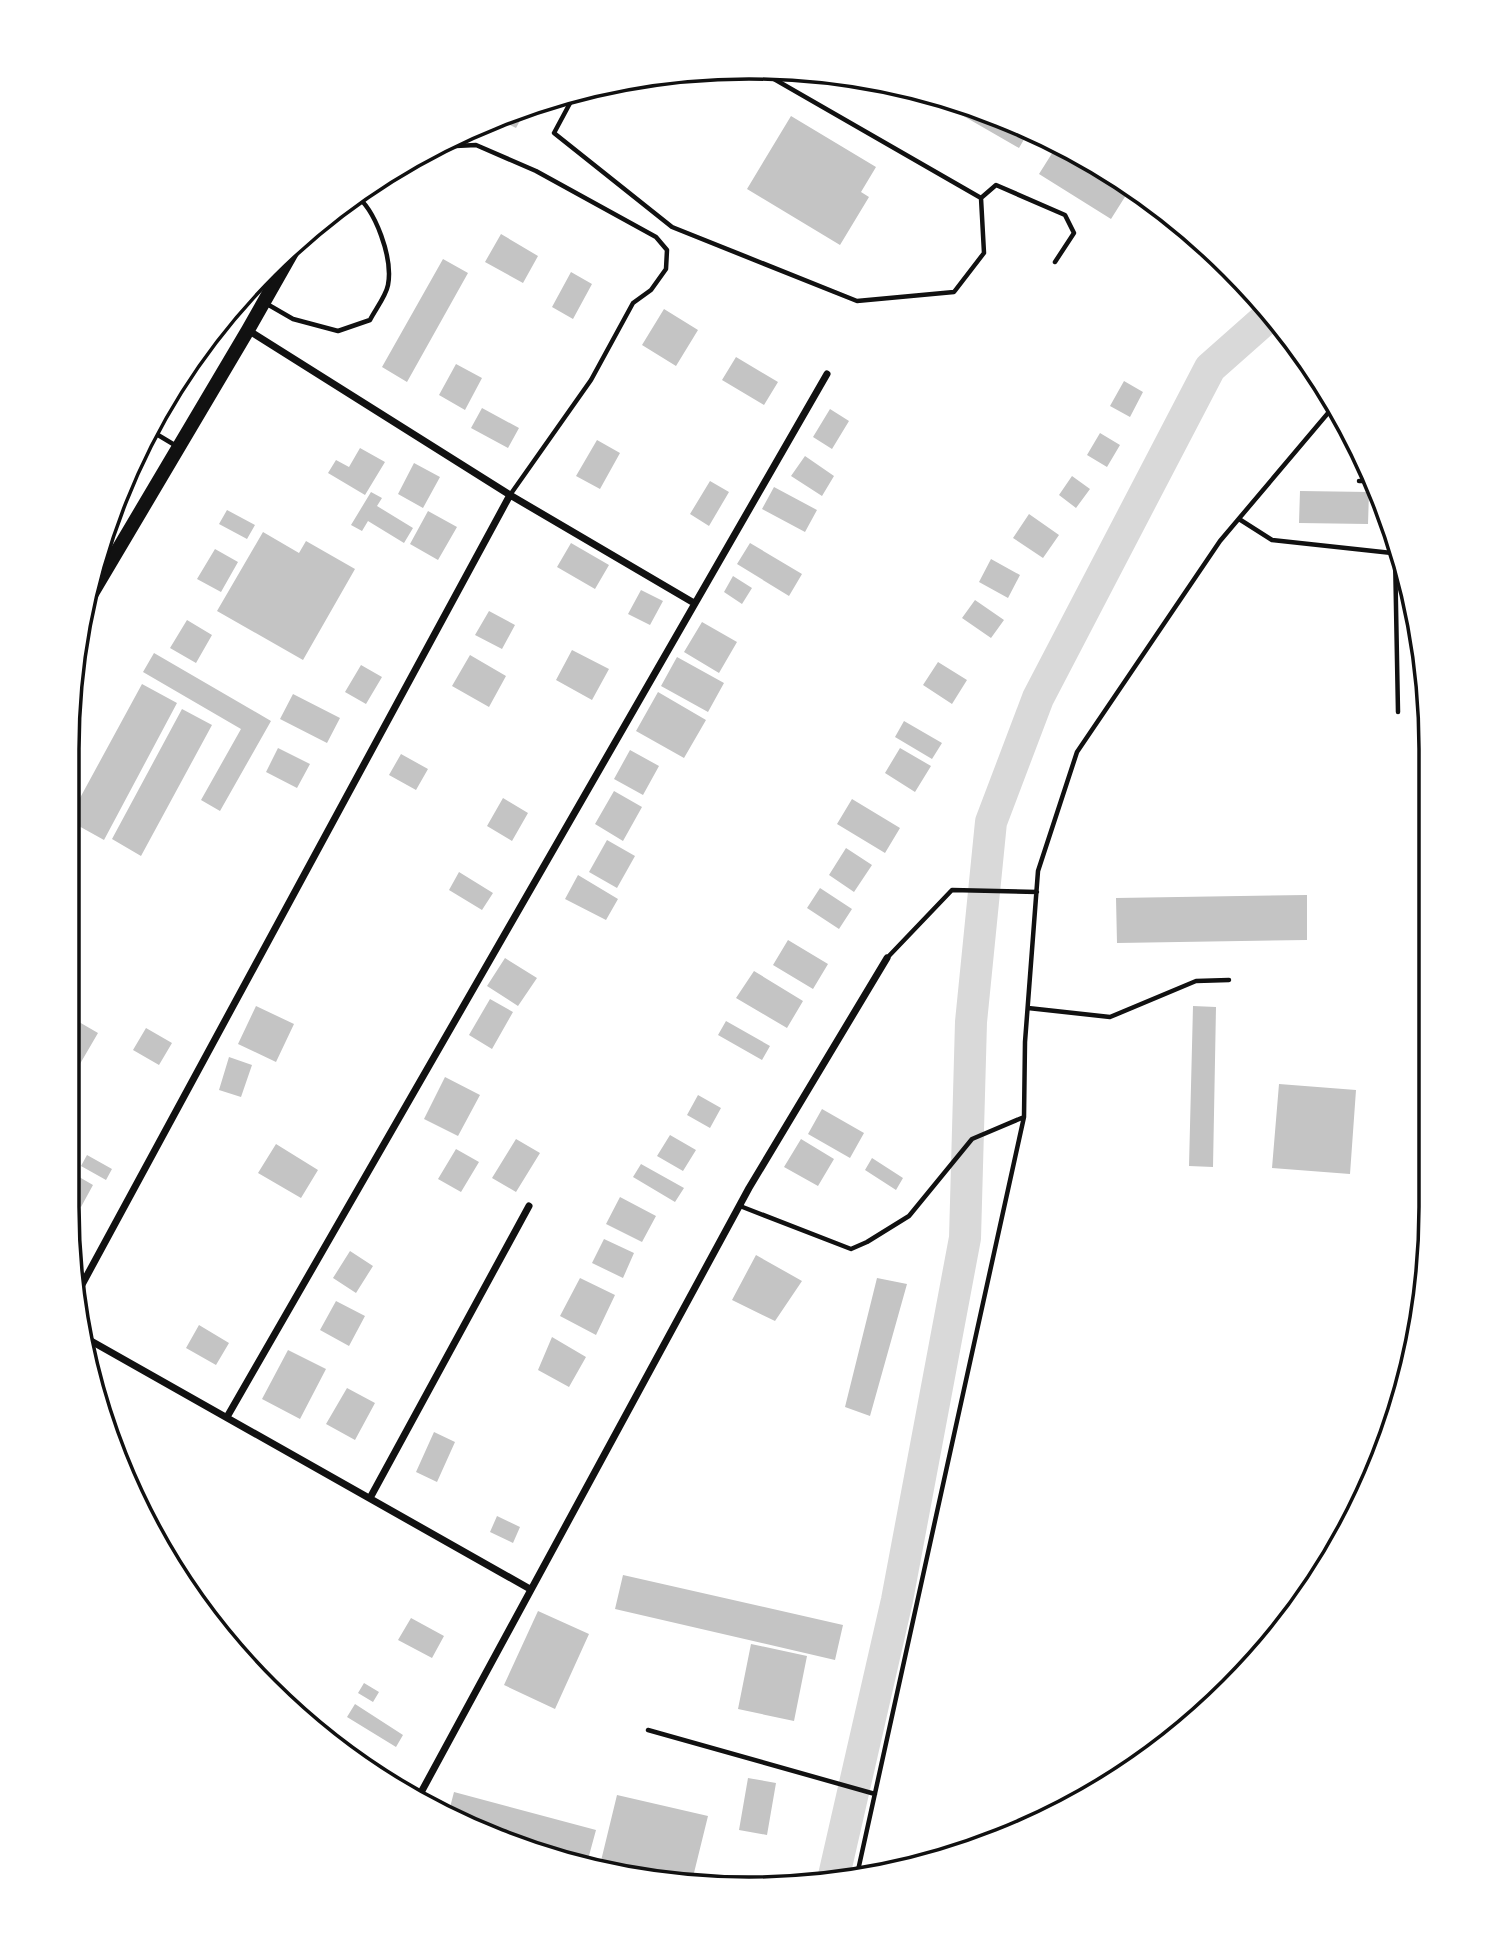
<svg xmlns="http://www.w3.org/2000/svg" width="1498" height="1956" font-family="Lato,sans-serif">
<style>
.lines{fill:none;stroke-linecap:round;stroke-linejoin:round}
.river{stroke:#d9d9d9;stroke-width:32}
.building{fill:#c4c4c4}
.service{stroke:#111;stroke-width:4.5}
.minor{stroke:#111;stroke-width:7}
.secondary{stroke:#111;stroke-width:14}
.rim{fill:none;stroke:#111;stroke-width:3.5}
</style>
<rect width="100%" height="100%" fill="#fff"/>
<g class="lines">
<path class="river" d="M833,1880L897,1600L965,1238L971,1022L991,822L1038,698L1210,368L1271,314"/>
</g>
<path class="building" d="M920,91L1010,118L1030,129L1019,148Z
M528,106L516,128L494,117Z
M791,116L876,167L861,192L869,197L840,245L747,189Z
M1056,147L1128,192L1111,219L1039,174Z
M501,234L538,256L523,283L485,262Z
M443,259L468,273L407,382L382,367Z
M571,272L592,284L573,319L552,307Z
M664,309L698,330L676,366L642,345Z
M736,357L778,382L764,405L722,380Z
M456,364L482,378L465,410L439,395Z
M1124,381L1143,392L1130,417L1110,406Z
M482,408L519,428L508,448L471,428Z
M830,409L849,421L832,449L813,437Z
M1100,433L1120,445L1107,467L1087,455Z
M597,440L620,453L600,489L576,476Z
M360,448L385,462L365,495L328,473L336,460L349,467Z
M805,456L834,476L822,496L791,476Z
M414,463L440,477L423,508L398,494Z
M1072,476L1090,489L1076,508L1059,495Z
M710,481L729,492L709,526L690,514Z
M774,487L817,510L805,532L762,509Z
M1300,491L1369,492L1368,524L1299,523Z
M371,492L382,498L377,506L413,528L404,543L368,521L362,531L351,525Z
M227,510L255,525L247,539L219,524Z
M428,511L457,527L438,560L410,544Z
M1029,514L1059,535L1043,558L1013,538Z
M263,532L299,553L306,541L355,569L303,660L217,611Z
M571,543L609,565L595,589L557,567Z
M750,543L802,574L789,596L737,564Z
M215,549L238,562L221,592L197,579Z
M991,559L1020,575L1008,598L979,582Z
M733,576L752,588L742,604L724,592Z
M641,590L663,601L650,625L628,614Z
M975,600L1004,620L991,638L962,618Z
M489,611L515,625L502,649L475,635Z
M187,620L212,635L196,663L170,648Z
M702,622L737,642L719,673L684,652Z
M572,650L609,669L592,700L556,680Z
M154,653L271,721L220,811L201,800L241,729L143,672Z
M1423,653L1426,660V711H1423Z
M470,655L506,676L489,707L452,686Z
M677,657L724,683L708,712L661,686Z
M938,662L967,680L952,704L923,685Z
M361,665L382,677L366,704L345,692Z
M142,684L177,703L104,840L68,820Z
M658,692L706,720L684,758L636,731Z
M293,694L340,718L327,743L280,719Z
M182,709L212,725L141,856L112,839Z
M904,721L942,743L932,759L895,737Z
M278,748L310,764L297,788L266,772Z
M900,748L931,766L915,792L885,773Z
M630,750L659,766L643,795L614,779Z
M401,754L428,769L416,790L389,775Z
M614,791L642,807L623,841L595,824Z
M503,798L528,813L512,841L487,826Z
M852,799L900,828L885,853L837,824Z
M607,840L635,856L617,888L589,872Z
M846,848L872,865L854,892L829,875Z
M459,872L493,893L482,910L449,890Z
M578,875L618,899L606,920L565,899Z
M820,888L852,909L839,929L807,908Z
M1307,895V940L1117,943L1116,898Z
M788,940L828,964L813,989L773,965Z
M505,958L537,978L518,1006L487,986Z
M754,971L803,1001L787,1028L736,998Z
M490,999L513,1012L492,1049L469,1035Z
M256,1006L294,1024L276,1062L238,1044Z
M1193,1006L1216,1007L1213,1167L1189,1166Z
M67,1015L98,1033L70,1081L67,1079Z
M726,1021L770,1046L762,1060L718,1035Z
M146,1028L172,1043L159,1065L133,1050Z
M229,1057L252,1065L241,1097L219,1090Z
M445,1077L480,1095L458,1136L424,1119Z
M1279,1084L1356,1090L1350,1174L1272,1168Z
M698,1095L721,1108L710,1128L687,1115Z
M822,1109L864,1133L850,1158L808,1134Z
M670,1135L696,1150L683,1171L657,1156Z
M516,1139L540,1153L516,1192L492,1178Z
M801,1139L834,1159L818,1186L784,1167Z
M276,1144L318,1170L301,1198L258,1173Z
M456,1149L479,1162L461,1192L438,1179Z
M87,1155L112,1169L106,1180L81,1166Z
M872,1158L903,1178L896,1190L865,1170Z
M641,1164L684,1188L675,1202L633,1177Z
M67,1170L93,1185L81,1207L67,1200Z
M620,1197L656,1216L642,1242L606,1224Z
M604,1239L634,1253L623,1278L592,1263Z
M350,1251L373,1266L356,1293L333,1278Z
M756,1255L802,1281L775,1321L732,1300Z
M580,1278L615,1295L596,1335L560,1316Z
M877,1278L907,1284L870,1416L845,1407Z
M336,1301L365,1316L349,1346L320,1330Z
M199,1325L229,1343L216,1365L186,1348Z
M552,1337L586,1357L569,1387L538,1370Z
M288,1350L326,1369L300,1419L262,1399Z
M347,1388L375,1403L355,1440L326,1424Z
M434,1432L455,1442L437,1482L416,1472Z
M497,1516L520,1527L513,1543L490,1532Z
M623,1575L843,1625L835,1660L615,1609Z
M538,1611L589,1634L555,1709L504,1685Z
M411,1618L444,1636L432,1658L398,1640Z
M751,1644L807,1656L794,1721L738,1709Z
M364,1683L379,1692L373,1702L358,1693Z
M355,1704L403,1735L396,1747L347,1717Z
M748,1778L776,1783L767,1835L739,1830Z
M454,1792L596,1830L587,1863L543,1852L447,1819Z
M617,1795L708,1816L692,1881L660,1879L600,1865Z"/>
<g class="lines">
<path class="service" d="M753,67L981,198
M576,92L554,133L672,227L857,301L954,292L984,253L981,198
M435,147L476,145L536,171L656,237L667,250L666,269L651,290L633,303L591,380L510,495
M981,198L996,185L1065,215L1074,233L1055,262
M267,304L293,319L338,331L370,320C375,310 386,296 388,285C393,259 376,209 354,194
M148,429L173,444
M1359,481H1371
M1239,519L1272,540L1401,554
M1395,554L1398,712
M887,958L952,890L1037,892
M1028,1008L1110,1017L1196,981L1229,980
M740,1206L851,1249L867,1242L909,1216L972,1139L1024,1117L1025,1042L1038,871L1077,752L1220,541L1334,406
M648,1730L875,1794
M857,1875L1024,1117"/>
<path class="minor" d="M248,330L510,495L694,603
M78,1292L510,495
M84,1337L530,1589
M227,1417L827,374
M370,1498L529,1206
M418,1798L749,1188L887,958"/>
<path class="secondary" d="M84,607L248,330L299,240"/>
</g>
<path d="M0 0H1498V1956H0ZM749 79H749A670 670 0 0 1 1419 749V1207A670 670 0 0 1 749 1877H749A670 670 0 0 1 79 1207V749A670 670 0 0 1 749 79Z" fill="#fff" fill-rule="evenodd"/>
<path class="rim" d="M749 79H749A670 670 0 0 1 1419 749V1207A670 670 0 0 1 749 1877H749A670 670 0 0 1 79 1207V749A670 670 0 0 1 749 79Z"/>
</svg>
